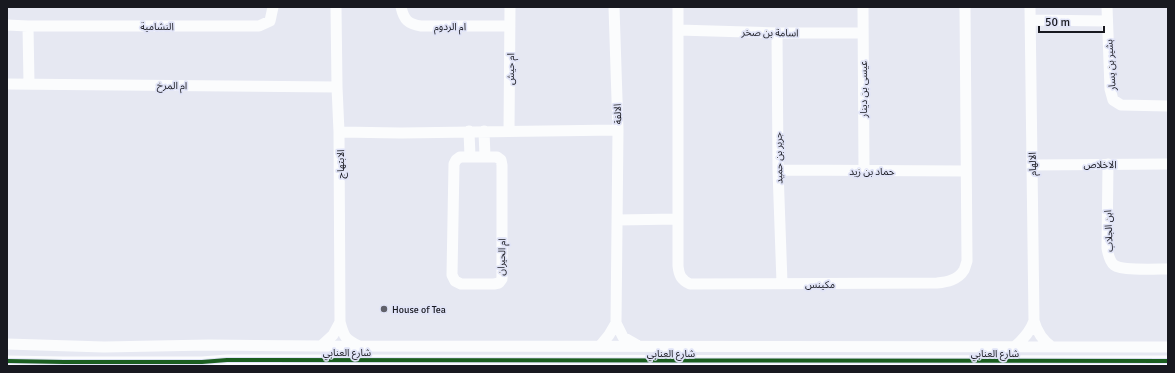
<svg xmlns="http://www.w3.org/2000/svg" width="1175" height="373" font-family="Signika,'Noto Sans Arabic',sans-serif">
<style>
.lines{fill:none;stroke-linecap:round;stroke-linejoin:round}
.minor{stroke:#fbfcfd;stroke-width:11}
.cycleway-casing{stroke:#e1e4f7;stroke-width:6}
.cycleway{stroke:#1b5e20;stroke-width:4}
.poi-dot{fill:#60616a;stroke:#e1e4f7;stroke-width:1.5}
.labels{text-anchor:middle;stroke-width:3.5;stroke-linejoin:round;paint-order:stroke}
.street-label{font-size:10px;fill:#181920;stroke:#e1e4f7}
.poi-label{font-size:10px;fill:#181920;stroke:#e1e4f7;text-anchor:start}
</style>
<rect width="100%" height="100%" fill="#e6e8f2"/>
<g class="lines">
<path class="minor" d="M336,7L337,87L339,132L340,322C344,337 345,339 359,346
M401,7C404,20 408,24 421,26H510
M614,7L618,130L616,323L623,337L637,345
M678,7V266C679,275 681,280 690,284L937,283C947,282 958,280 964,270C965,268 966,264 967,261L965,7
M863,7L864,171
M1030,7L1034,321C1037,332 1042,340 1052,347
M1107,7L1110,89L1113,100L1121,105L1168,106
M1030,20L1107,21
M7,25L28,26H259L270,21L273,7
M28,26L29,84
M678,30L777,33H863
M777,33L778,170L782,283
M7,84L337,87
M469,131L470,157
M484,131L485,157
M509,131L510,7
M339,132L401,133L618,130
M460,157H497L501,160L502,165V279L499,283L494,284H461L455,281L452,275L454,164L456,160Z
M1108,164L1107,248C1108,253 1109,261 1114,265C1122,271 1157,269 1168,269
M1032,165L1168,164
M778,170L966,171
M617,220L678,219
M7,344L104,347L209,345L321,346L1168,347
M321,346L333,335L340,322
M600,346L609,335L616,323
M1014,347C1024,339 1030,332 1034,321
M7,361L64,362H202L227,360C541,361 854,360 1168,361"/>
<g class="cycleway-casing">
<path id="cycleway" d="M7,361L64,362H202L227,360C541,361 854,360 1168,361"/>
</g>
<use href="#cycleway" class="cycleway"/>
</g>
<circle class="poi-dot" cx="384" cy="309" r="4"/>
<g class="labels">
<g class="street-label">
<text x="157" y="30">النشامية</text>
<text x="450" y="30">ام الردوم</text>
<text transform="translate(770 32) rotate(1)" y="4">اسامة بن صخر</text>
<text transform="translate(1110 65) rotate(-94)" y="4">بشير بن يسار</text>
<text transform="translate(510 69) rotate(-89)" y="4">ام حيش</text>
<text transform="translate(172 85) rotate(1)" y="4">ام المرخ</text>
<text transform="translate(863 89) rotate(-90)" y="4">عيسى بن دينار</text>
<text transform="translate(617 114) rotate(-92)" y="4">الالفة</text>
<text transform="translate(778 158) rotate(-91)" y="4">جرير بن حميد</text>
<text transform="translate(340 164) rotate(-90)" y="4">الابتهاج</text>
<text transform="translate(1032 164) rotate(-91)" y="4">الالهام</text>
<text x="1100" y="168">الاخلاص</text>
<text x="872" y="175">حماد بن زيد</text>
<text transform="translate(1108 231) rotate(-92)" y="4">ابن الجلاب</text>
<text transform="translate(501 257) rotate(-88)" y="4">ام الحيران</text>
<text x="820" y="288">مكينس</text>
<text x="347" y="356">شارع العنابي</text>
<text x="671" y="357">شارع العنابي</text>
<text x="995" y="357">شارع العنابي</text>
</g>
<g class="poi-label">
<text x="392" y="313">House of Tea</text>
</g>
</g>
<rect width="1175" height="373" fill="none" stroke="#181920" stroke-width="16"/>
<path d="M1039 26v6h65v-6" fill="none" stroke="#181920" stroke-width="2"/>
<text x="1045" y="26" font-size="12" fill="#181920" stroke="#e1e4f7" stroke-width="3" paint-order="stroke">50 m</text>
</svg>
